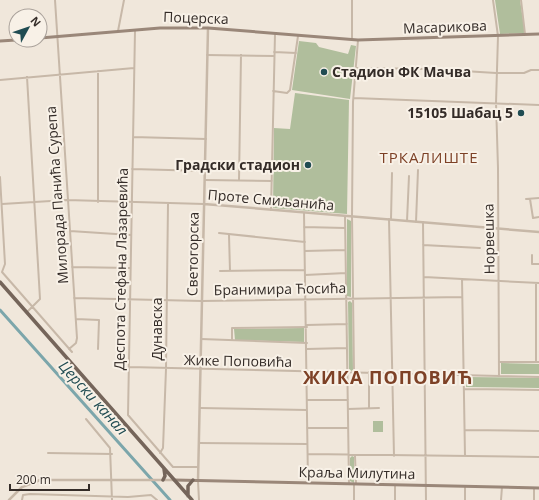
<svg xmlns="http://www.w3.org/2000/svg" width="539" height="500" font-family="'Open Sans',sans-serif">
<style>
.green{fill:#b0be9c}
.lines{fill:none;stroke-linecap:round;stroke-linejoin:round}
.canal{stroke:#7ca6ab;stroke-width:3}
.minor{stroke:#c7b8a8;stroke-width:2}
.tertiary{stroke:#c7b8a8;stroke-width:2.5}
.secondary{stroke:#9a8779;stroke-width:3}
.primary{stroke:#75655a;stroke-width:3.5}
.poi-dot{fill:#204c52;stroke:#f8f1e7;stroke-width:1.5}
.labels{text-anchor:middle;stroke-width:4;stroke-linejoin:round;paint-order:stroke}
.street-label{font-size:14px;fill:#342c28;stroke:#f8f1e7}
.poi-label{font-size:14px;font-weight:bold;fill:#342c28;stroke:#f8f1e7;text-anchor:end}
.neighbourhood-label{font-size:15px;letter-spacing:1px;fill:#7d4126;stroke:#f8f1e7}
.water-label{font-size:15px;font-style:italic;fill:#204c52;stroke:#f8f1e7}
.district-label{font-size:18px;font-weight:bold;letter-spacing:1px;fill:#7d4126;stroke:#f8f1e7}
</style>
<rect width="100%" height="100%" fill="#f0e7db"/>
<path class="green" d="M495,0H520L525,33L500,34Z
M299,41L316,43L319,47L348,54L351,45L356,46L350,99L292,90Z
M295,93L349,100L347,214L273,208L274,128L290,129Z
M347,219L351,221V297L347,296Z
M350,301L352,303L353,370L352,371L349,370L348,302Z
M304,328V342L235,340L234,329Z
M501,363L539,364V374H501Z
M466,377L539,378V388L466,387Z
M373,421H383V432H373Z
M352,456L354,457V483L350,481V458Z"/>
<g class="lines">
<path class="canal" d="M0,310L170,500"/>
<path class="minor" d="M55,0L77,338L76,343L69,349
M352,0V40
M493,0L498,36L496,103L498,168L499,376
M521,0L525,34
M118,31L124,0
M135,31L128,415L173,467H198
M274,52L296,53
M207,55L274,56
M357,68L431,69L496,73H524L531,70H539
M27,77L40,299L27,312
M0,80L134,68
M273,91L287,93L290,90L298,36
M354,98L539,105
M133,137L206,139
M132,169L205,171
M0,177L5,264L2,272L72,352
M205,180L272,181
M239,180L241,55
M526,199L539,198
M530,199L533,218L539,217
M98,202V71
M2,204L67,200L204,204
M271,210L275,34
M304,213L308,483
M345,216L349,484
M389,219L394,456
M391,219L392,173
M407,221L409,176
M416,222L418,170
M423,222L426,500
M304,227L345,228
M70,231L131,235
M219,233L305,242
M229,235L230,271
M423,245L480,248
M305,251L345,250
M532,255V264H539
M72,267L130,268
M220,271L305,270
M305,275L346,273
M424,277L539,283
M462,279L465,456
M536,283V362
M74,298L202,301L462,297
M76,319L99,320L98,349
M307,325L347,324
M201,339L307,343
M232,340V328L307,327
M307,349L347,348
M500,362H539
M129,367L539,377
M354,372L352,216L353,102L358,40
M369,372V408
M464,389L539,390
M307,400H348
M200,408L307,410
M348,409L379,408
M86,419L110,448L112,500
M307,428H348
M465,430L539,431
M199,443L307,444
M48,453L112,454
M160,453L163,448L166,369L168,204
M308,454L539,457
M355,456L356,484
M198,481L199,500
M354,484V500
M22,500L23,495L30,494L128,497L151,495L157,500
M395,500V485
M465,500V487
M501,500L502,487
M534,500V488"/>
<path class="tertiary" d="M204,204L539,232
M198,481L208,28
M9,500L22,487L40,480H174"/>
<path class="secondary" d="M40,38L160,28H208L358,40L539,34
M0,41L16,40
M174,480L539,488"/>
<path class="primary" d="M0,282L192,500
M163,480L165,476L164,469
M188,496V486L193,480"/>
</g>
<g class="poi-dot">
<circle cx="324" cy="72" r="4"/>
<circle cx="521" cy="113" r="4"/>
<circle cx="308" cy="165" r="4"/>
</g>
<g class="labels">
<g class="street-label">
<text transform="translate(196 18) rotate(2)" y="5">Поцерска</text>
<text transform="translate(445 27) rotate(-2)" y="5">Масарикова</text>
<text transform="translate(57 195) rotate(-94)" y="5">Милорада Панића Сурепа</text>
<text transform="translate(271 200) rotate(5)" y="5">Проте Смиљанића</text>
<text transform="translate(489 239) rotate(-91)" y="5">Норвешка</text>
<text transform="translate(193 254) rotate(-89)" y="5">Светогорска</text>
<text transform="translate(121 269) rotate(-89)" y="5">Деспота Стефана Лазаревића</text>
<text transform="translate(280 289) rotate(-1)" y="5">Бранимира Ћосића</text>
<text transform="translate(157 329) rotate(-90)" y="5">Дунавска</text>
<text transform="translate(238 361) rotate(1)" y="5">Жике Поповића</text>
<text transform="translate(357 473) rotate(1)" y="5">Краља Милутина</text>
</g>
<g class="poi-label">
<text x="332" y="77" text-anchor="start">Стадион ФК Мачва</text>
<text x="513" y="118">15105 Шабац 5</text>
<text x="300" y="170">Градски стадион</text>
</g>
<g class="neighbourhood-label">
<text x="429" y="163">ТРКАЛИШТЕ</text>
</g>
<g class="water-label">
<text transform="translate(93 398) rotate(48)" y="5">Церски канал</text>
</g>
<g class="district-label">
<text x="388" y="384">ЖИКА ПОПОВИЋ</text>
</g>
</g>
<g transform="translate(28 28) rotate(50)"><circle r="19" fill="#f8f1e7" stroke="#aaa29b"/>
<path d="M0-3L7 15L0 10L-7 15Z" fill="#204c52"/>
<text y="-6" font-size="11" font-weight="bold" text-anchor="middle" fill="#342c28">N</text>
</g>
<path d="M10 484v6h79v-6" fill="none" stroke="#342c28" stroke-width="2"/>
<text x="16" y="484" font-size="12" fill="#342c28" stroke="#f8f1e7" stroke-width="3" paint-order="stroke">200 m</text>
</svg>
